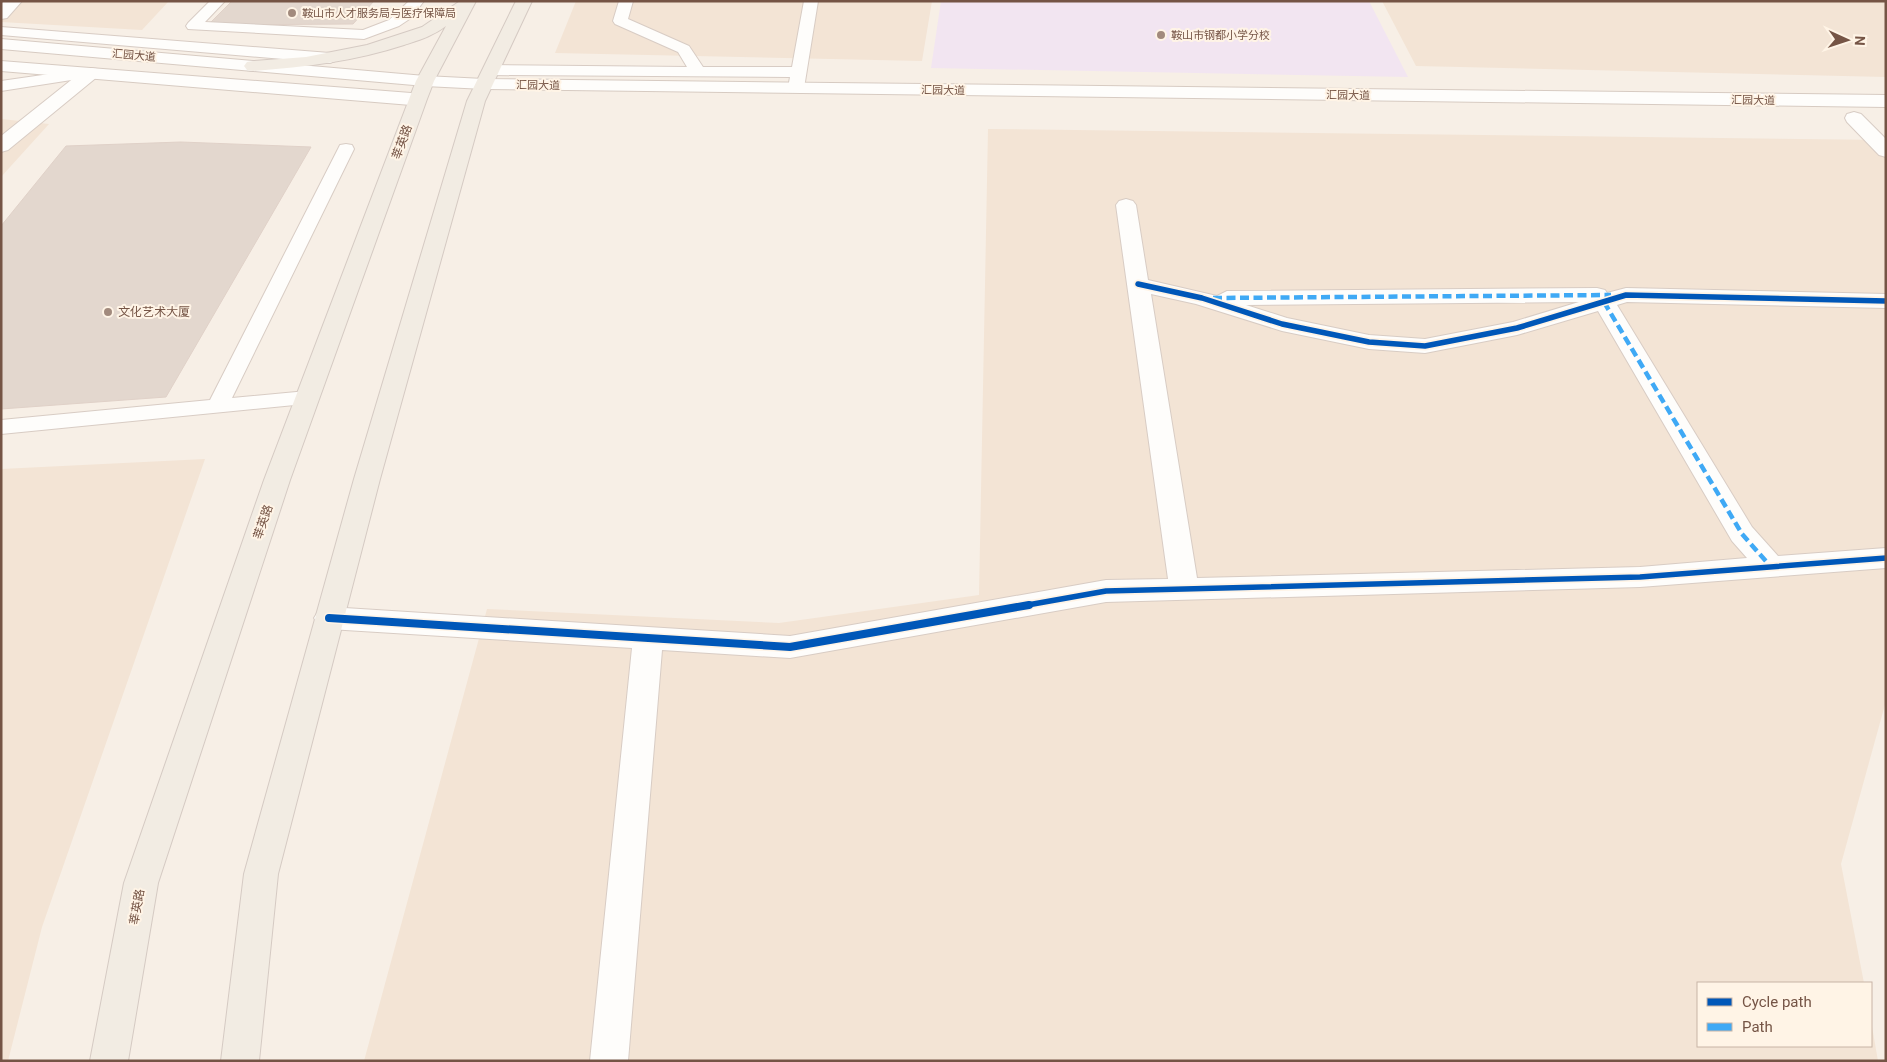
<svg xmlns="http://www.w3.org/2000/svg" width="1887" height="1062" font-family="Roboto,'Noto Sans SC',sans-serif">
<style>
.residential{fill:#f3e4d5}
.education{fill:#f2e5f1}
.building{fill:#e3d7ce;stroke:#e0d1c8}
.lines{fill:none;stroke-linecap:round;stroke-linejoin:round}
.service-casing{stroke:#d8ccc4;stroke-width:2}
.minor-casing{stroke:#d8ccc4;stroke-width:2}
.secondary-casing{stroke:#d7cbc2;stroke-width:2}
.primary-casing{stroke:#d5cac3;stroke-width:2}
.service{fill:#fefdfb;fill-rule:evenodd}
.minor{fill:#fefdfb;fill-rule:evenodd}
.secondary{fill:#fefdfb;fill-rule:evenodd}
.primary{fill:#f2ece3;fill-rule:evenodd}
.quiet{stroke:#3fa9f5;stroke-width:4.5;stroke-dasharray:9 4.5;stroke-linecap:butt}
.cycleway-far1-casing{stroke:#fff4e6;stroke-width:9}
.cycleway-casing{stroke:#fff4e6;stroke-width:11}
.cycleway-far1{stroke:#0057b8;stroke-width:5.5}
.cycleway{stroke:#0057b8;stroke-width:8}
.poi-dot{fill:#a28a7d;stroke:#fff4e6;stroke-width:2}
.labels{text-anchor:middle;stroke-width:4;stroke-linejoin:round;paint-order:stroke}
.far-poi-label{font-size:11px;fill:#755445;stroke:#fff4e6;text-anchor:start}
.far-street-label{font-size:11px;fill:#755445;stroke:#fff4e6}
.street-label{font-size:12px;fill:#755445;stroke:#fff4e6}
.poi-label{font-size:12px;fill:#755445;stroke:#fff4e6;text-anchor:start}
</style>
<rect width="100%" height="100%" fill="#f7efe6"/>
<path class="residential" d="M1,1H169L142,30L1,22Z
M576,1H932L922,61L555,53Z
M1382,1H1886V77L1416,66Z
M1,119L49,124L1,177Z
M988,129L1886,140V701L1841,864L1864,983H1698V1046H1871V1021L1878,1061H364L487,609L779,623L979,595Z
M205,459L42,927L8,1061H1V469Z"/>
<path class="education" d="M941,1H1369L1408,77L931,68Z"/>
<path class="building" d="M232,1H374L353,24L208,25Z
M181,142L311,147L166,397L1,409V226L66,146Z"/>
<g class="lines">
<g class="service-casing">
<path id="service" d="M210,1H225L205,22L363,30L389,20L409,1H424L411,18L399,26L364,39L188,29L186,26L188,23Z
M619,1H633L628,19L689,46L703,67H792L804,1H818L804,88L802,91H790L788,88L790,77L491,75L486,73L483,70L486,67L491,65L687,67L678,52L615,24L613,21Z
M1,27L330,53L335,55L338,58L335,61L330,63L1,35Z
M91,68L97,70L99,73L97,76L1,91V81Z
M346,144L352,145L354,149L232,398L307,391L315,393L318,398L315,403L1,434V420L210,400L338,149L340,145Z"/>
</g>
<g class="minor-casing">
<path id="minor" d="M4,1H22L7,18L1,19V4Z
M91,68L97,69L100,73L97,77L8,150L1,152V136L85,69Z
M1854,112L1861,114L1886,139V157L1879,155L1847,122L1845,118L1847,114Z
M1126,199L1133,201L1136,205L1148,280L1217,296L1227,291L1597,288L1605,290L1607,293L1626,288L1886,294V308L1627,302L1617,305L1752,527L1778,556L1886,548V568L1640,587L1106,602L790,658L662,650L628,1061H590L632,648L329,629L319,626L314,618L319,610L329,607L790,636L1106,580L1168,579L1116,205L1119,201ZM1151,294L1196,304L1282,331L1369,349L1425,353L1517,335L1598,311L1732,541L1747,558L1640,567L1197,578ZM1579,302L1513,322L1425,339L1369,335L1287,318L1246,305Z"/>
</g>
<g class="secondary-casing">
<path id="secondary" d="M1,39L425,76L484,79L1886,95V107L484,89L425,86L1,49Z
M1,61L411,93L418,95L420,99L418,103L411,105L1,71Z"/>
</g>
<g class="primary-casing">
<path id="primary" d="M460,1H476L434,81L427,99L290,480L158,883L128,1061H90L124,883L264,480L416,81L446,26C433,36 419,40 404,45C355,61 305,67 253,71L247,70L244,66L247,62L253,61L306,57L367,45L422,27Z
M516,1H532L485,101L380,479L278,874L259,1061H221L244,874L354,479L467,101Z"/>
</g>
<use href="#service" class="service"/>
<use href="#minor" class="minor"/>
<use href="#secondary" class="secondary"/>
<use href="#primary" class="primary"/>
<path class="quiet" d="M1213,298L1611,295
M1604,302L1742,534L1771,567"/>
<g class="cycleway-far1-casing">
<path id="cycleway-far1" d="M1138,284L1202,298L1282,324L1369,342L1425,346L1517,328L1626,295L1886,301
M1022,606L1106,591L1640,577L1886,558"/>
</g>
<g class="cycleway-casing">
<path id="cycleway" d="M329,618L790,647L1029,605"/>
</g>
<use href="#cycleway-far1" class="cycleway-far1"/>
<use href="#cycleway" class="cycleway"/>
</g>
<g class="poi-dot">
<circle cx="292" cy="13" r="5"/>
<circle cx="1161" cy="35" r="5"/>
<circle cx="108" cy="312" r="5"/>
</g>
<g class="labels">
<g class="far-poi-label">
<text x="302" y="17">鞍山市人才服务局与医疗保障局</text>
<text x="1171" y="39">鞍山市钢都小学分校</text>
</g>
<g class="far-street-label">
<text transform="translate(134 55) rotate(5)" y="4">汇园大道</text>
<text transform="translate(538 85) rotate(1)" y="4">汇园大道</text>
<text transform="translate(943 90) rotate(1)" y="4">汇园大道</text>
<text transform="translate(1348 95) rotate(1)" y="4">汇园大道</text>
<text transform="translate(1753 100) rotate(1)" y="4">汇园大道</text>
</g>
<g class="street-label">
<text transform="translate(402 142) rotate(-70)" y="4">莘英路</text>
<text transform="translate(263 522) rotate(-71)" y="4">莘英路</text>
<text transform="translate(137 907) rotate(-80)" y="4">莘英路</text>
</g>
<g class="poi-label">
<text x="118" y="316">文化艺术大厦</text>
</g>
</g>
<rect width="1887" height="1062" fill="none" stroke="#755445" stroke-width="5"/>
<rect x="1697" y="982" width="175" height="65" fill="#fff4e6" stroke="#c8b4a6"/>
<rect x="1707" y="998" width="25" height="8" fill="#0057b8" stroke="#c8b4a6"/>
<text x="1742" y="1007" font-size="15" fill="#755445">Cycle path</text>
<rect x="1707" y="1023" width="25" height="8" fill="#3fa9f5" stroke="#c8b4a6"/>
<text x="1742" y="1032" font-size="15" fill="#755445">Path</text>
<g transform="translate(1847 40) rotate(93)" stroke="#fff4e6" stroke-width="4" paint-order="stroke">
<path d="M0-4L9 19L0 12L-9 19Z" fill="#755445"/>
<text y="-8" font-size="14" font-weight="bold" text-anchor="middle" fill="#755445">N</text>
</g>
</svg>
